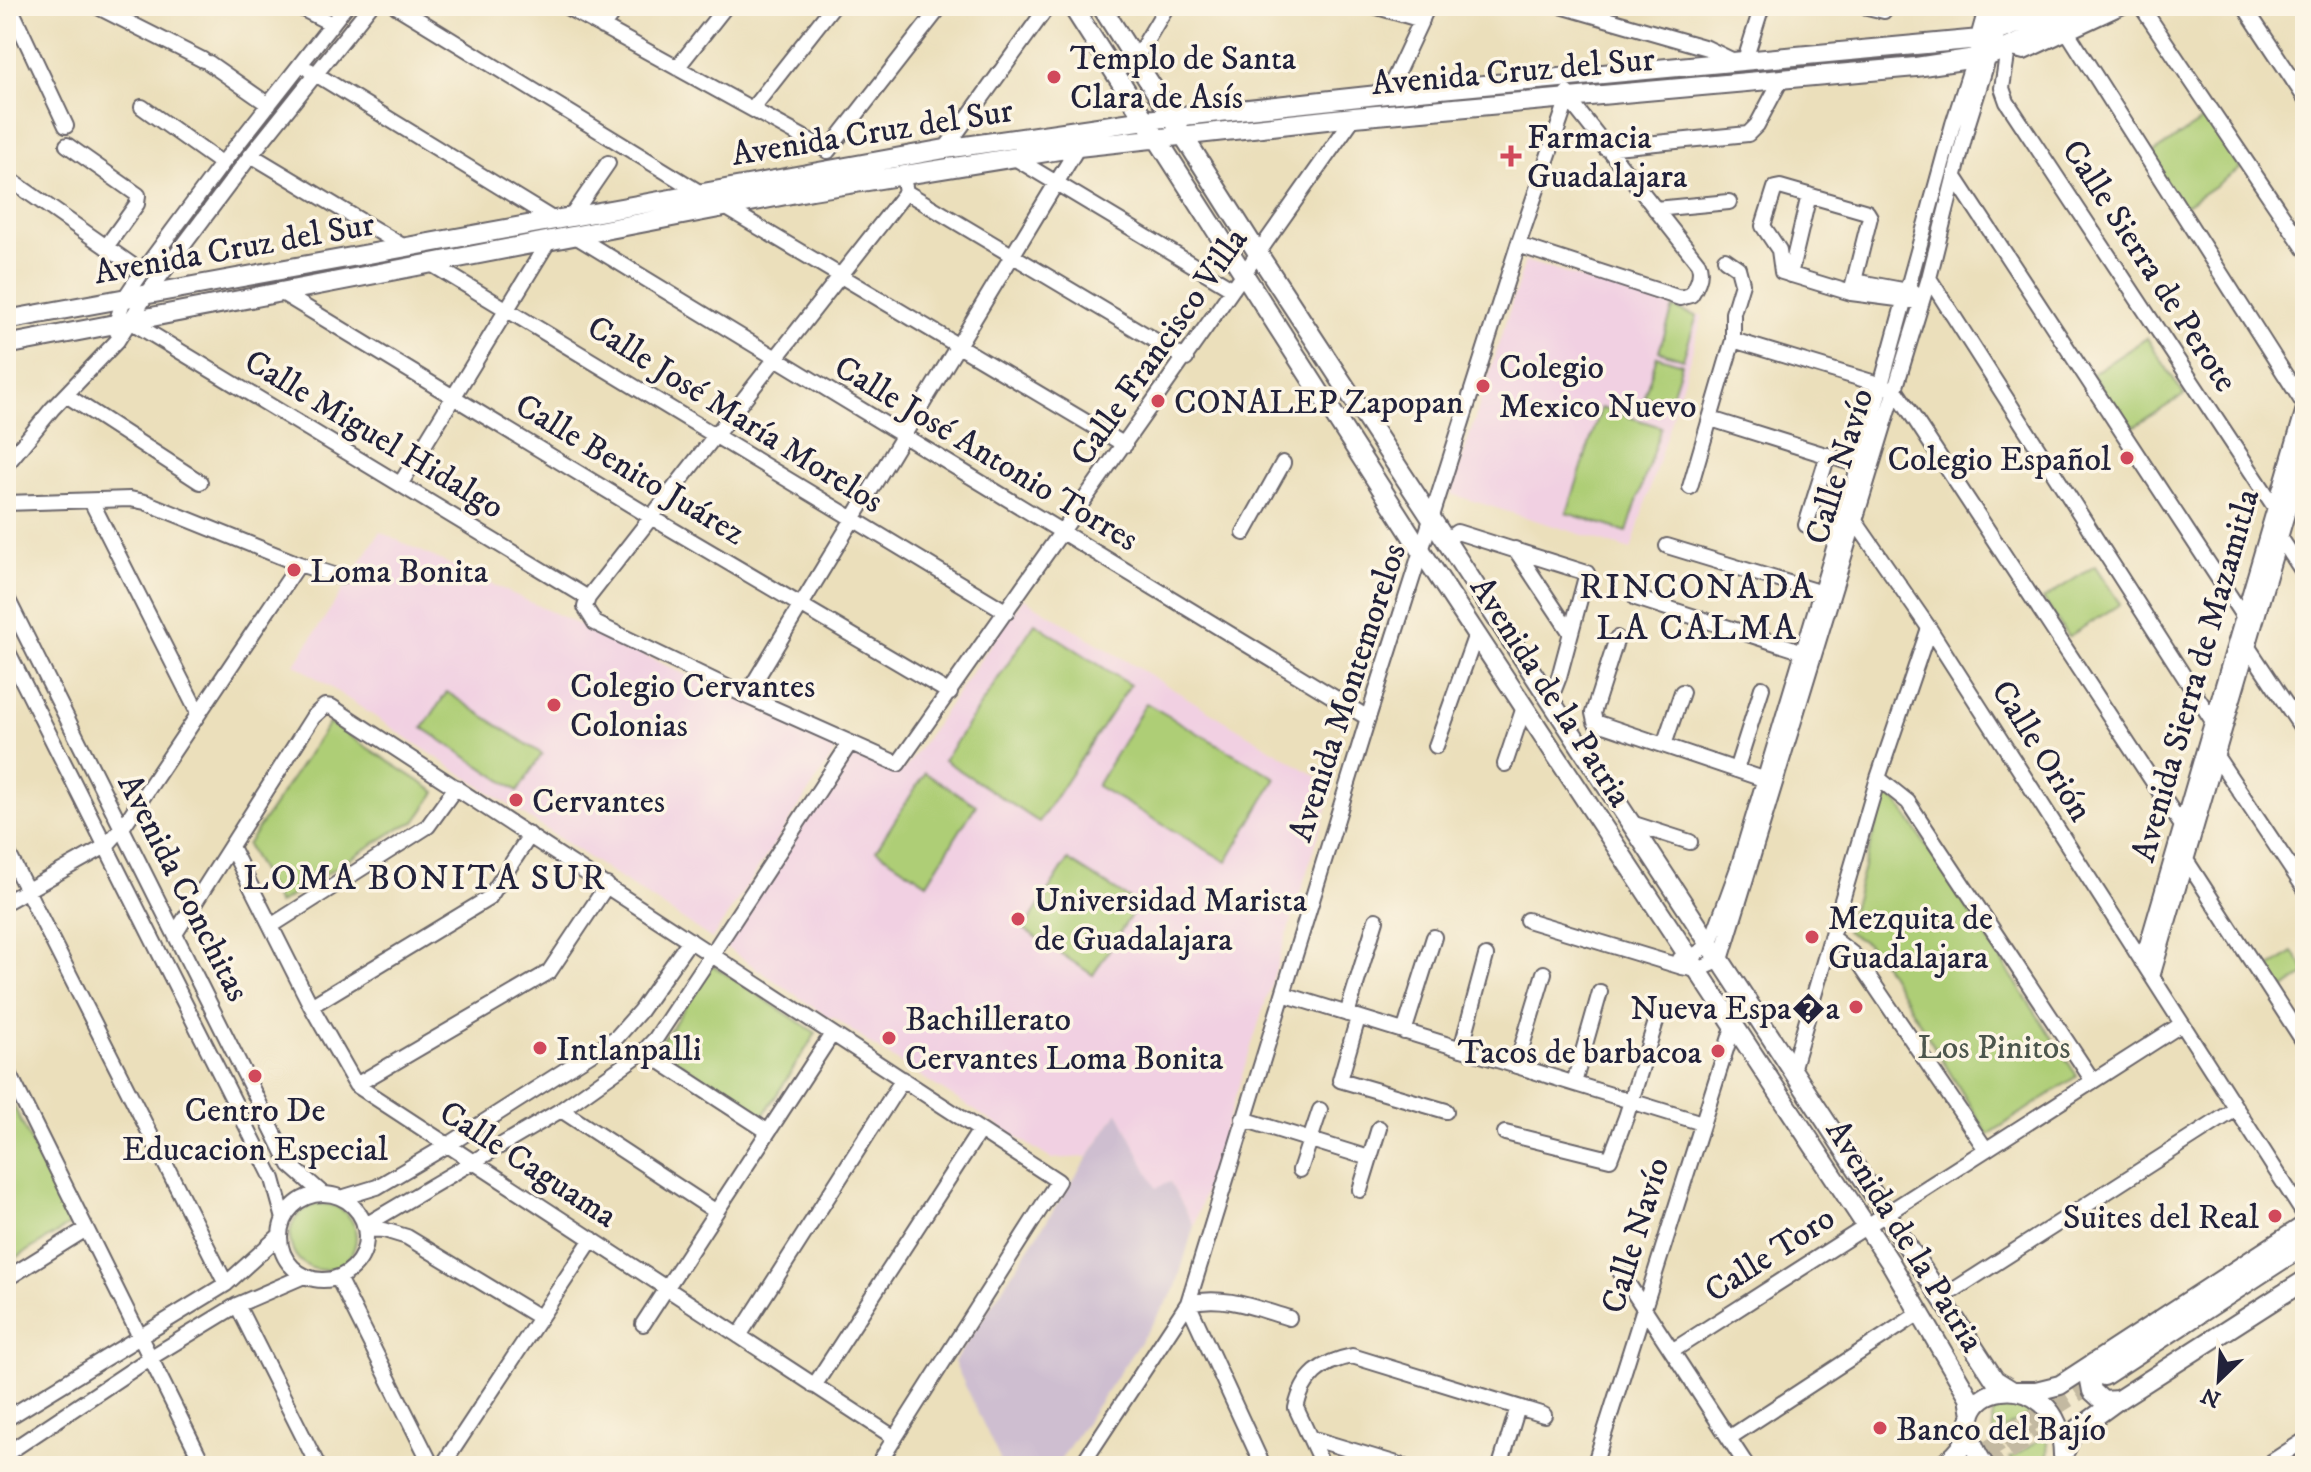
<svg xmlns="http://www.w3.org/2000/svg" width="2311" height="1472" font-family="'IM FELL DW Pica',serif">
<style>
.built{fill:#f1d0e2}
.industrial{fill:#cebed0}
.green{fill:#aece76;stroke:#687858;stroke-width:2}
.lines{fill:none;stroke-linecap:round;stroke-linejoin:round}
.major-tunnel{stroke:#c3b9a1;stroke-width:18;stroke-dasharray:18 9;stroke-linecap:butt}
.minor-casing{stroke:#686468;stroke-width:18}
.major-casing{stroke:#686468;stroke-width:22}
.minor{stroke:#fff;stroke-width:14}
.major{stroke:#fff;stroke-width:18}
.poi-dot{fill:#d1495b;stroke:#fcf5e5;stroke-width:3}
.labels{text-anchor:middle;stroke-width:7;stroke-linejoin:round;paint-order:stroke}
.poi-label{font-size:34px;fill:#22223b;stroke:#fcf5e5;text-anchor:start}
.street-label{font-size:34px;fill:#22223b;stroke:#fcf5e5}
.park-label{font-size:34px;fill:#4c564d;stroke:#fcf5e5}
.neighbourhood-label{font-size:36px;letter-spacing:2px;fill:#22223b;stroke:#fcf5e5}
</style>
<rect width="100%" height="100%" fill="#fcf5e5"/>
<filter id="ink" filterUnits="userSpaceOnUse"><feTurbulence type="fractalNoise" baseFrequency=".0125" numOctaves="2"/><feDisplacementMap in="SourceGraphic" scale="16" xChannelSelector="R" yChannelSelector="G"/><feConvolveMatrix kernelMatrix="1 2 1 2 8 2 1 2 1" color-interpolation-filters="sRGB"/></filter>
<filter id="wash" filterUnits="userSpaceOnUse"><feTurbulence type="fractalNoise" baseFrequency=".006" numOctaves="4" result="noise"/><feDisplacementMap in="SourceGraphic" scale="32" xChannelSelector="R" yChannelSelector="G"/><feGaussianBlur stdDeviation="1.8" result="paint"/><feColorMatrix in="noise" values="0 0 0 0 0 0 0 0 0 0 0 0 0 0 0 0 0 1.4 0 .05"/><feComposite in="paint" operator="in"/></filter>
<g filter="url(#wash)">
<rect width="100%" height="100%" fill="#ebdfbb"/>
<path class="built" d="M1525,261L1703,316L1631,550L1451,494Z
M380,532L839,746L712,939L295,664Z
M1023,598L1334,787L1194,1226L1170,1182L1156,1189L1118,1112L1088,1157L1051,1159L870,1044L835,1018L828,1017L725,947L854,746L904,770Z"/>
<path class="industrial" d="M1118,1112L1156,1188L1170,1182L1194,1226L1175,1290L1056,1466H1003L954,1362Z"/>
<path class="green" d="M2206,118L2240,169L2183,207L2149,156Z
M1673,308L1697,316L1683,359L1659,351Z
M2147,338L2184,395L2129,430L2092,374Z
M1657,356L1682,364L1669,404L1644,396Z
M1601,408L1661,427L1627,532L1567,513Z
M2095,566L2120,604L2068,637L2043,599Z
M1035,623L1130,685L1039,822L944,760Z
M447,692L542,754L518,791L423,728Z
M1146,703L1276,778L1227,862L1097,786Z
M329,723L436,792L415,822L401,827L278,904L247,845Z
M925,773L976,805L927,883L876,850Z
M1889,795L1899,804L2077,1076L1988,1135L1883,963L1867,944L1846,931L1883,800Z
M1068,860L1138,904L1093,975L1024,929Z
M2293,952L2305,969V974L2276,995L2262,973Z
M712,965L816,1033L763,1116L656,1047L672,1027Z
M6,1090L71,1224L6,1264Z
M290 1237a33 33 0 1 1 66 0a33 33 0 1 1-66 0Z
M2009,1401L2020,1403L2031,1413L1994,1435C1991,1422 1991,1415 1998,1404Z
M2046,1436C2049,1448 2051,1456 2042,1466H2018L2010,1458Z"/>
</g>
<g filter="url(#ink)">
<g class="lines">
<path class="major-tunnel" d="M1962,1466L2102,1377
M1986,1466L2037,1433"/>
<g class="minor-casing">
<path id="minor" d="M96,6L203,60
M297,6L332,24
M396,6L699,192
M565,6L828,151
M1374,6L1422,20
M1561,6L1707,48L1734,61
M1863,6L1884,11
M2141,6L2305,249
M2244,6L2305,98
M12,11L66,126
M2011,18L2036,6
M602,27L618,6
M2068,33L2305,406
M2010,48L2024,52L2123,6
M2008,49L2002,88L2007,102L2274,506
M1135,60L1167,6
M1745,60L1762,6
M209,63L269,105
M677,68L726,6
M309,70L554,220
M1387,94L1428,6
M142,107L222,164
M752,109L833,6
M67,145L138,195L137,204L106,247
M1605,148L1748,134L1757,125L1782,78
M945,149L1048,6
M828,151L941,6
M251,155L406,248
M1013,157L1233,289
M1955,177L2243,616
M904,182L906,192L1186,359
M6,183L12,181L142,272
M906,192L588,598L585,607L595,623L746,696L898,764L1354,117
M725,207L1125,445
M1655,209L1729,202
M571,217L608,163
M577,237L1368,718
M1518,245L1680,298L1691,295C1697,286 1703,273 1698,263L1568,98L1567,93
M433,265L1007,612
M1790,275L1809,195
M1929,278L2212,720
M1854,281L1913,292
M282,293L651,517L950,693
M1851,293L1870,217L1867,212L1780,187L1775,188L1763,226L1779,250L1782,272L1851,293L1913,301
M130,321L588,598
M117,332L116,323L124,299L142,272L222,164L346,6
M1733,340L1895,389L2182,826
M66,395L200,482
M1711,419L1867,468
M6,465L52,409L117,341L147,294L251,155L370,6
M401,483L548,242
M1690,487L1733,340V313L1742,283L1738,268L1725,259
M91,501L198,713
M6,503L130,499L145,502L299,564L340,577
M1855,521L1929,628L2305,1216
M1806,525L1828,455
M1244,533L1283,463
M2280,537L2305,575
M1446,540L1457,532L1587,573L1559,677L1550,700
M1667,546L1825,594
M1515,549L1570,632
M6,596L290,1165L323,1194
M1636,598L1810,654
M1617,638L1593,713L1595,722L1772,782
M2248,647L2305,733
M6,648L273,1179L284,1219
M746,696L1078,147
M1664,745L1682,692
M1436,746L1476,634
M2216,756L2305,889
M1505,764L1524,707
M1736,770L1762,688
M1878,778L1908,802L2093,1081
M1631,823L1690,842
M231,847L311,1006L356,1085L895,1438
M6,849L226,1284
M2186,860L2305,1044
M6,902L106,846L122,828L299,564
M1527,920L1682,967L1698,970L1721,960L1929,278L1968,123L1989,56
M271,926L428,826L456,787
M175,934L313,717L325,706L332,707L1058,1181L877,1466
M1831,937L1854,955L1985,1148
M1680,959L1690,958L1710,945L1738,868L1859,465L1953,124L1974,59
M2142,962L2305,405
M2152,977L2305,452
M1283,994L1702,1123
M311,1006L489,898L530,835
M1347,1014L1376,920
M1358,1018L1340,1080L1446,1111
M1404,1032L1434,937
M1461,1049L1486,956
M644,1051L767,1131
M1516,1066L1544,973
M6,1067L204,1466
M1792,1070L1878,778L1929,628
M1574,1083L1600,992
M356,1085L549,972L607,885
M561,1110L715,1211
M1243,1119L1369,1158
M1505,1133L1610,1159L1626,1117L1659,1012
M1300,1170L1320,1110
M1360,1190L1379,1128
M280 1237a43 43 0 1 1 86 0a43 43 0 1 1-86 0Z
M341,1198L377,1187L448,1145L617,1037L640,1011L690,940
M364,1226L561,1110L644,1051L656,1038L712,954L850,743
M365,1229L384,1230L407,1237L539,1317
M1619,1270L1747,1466
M338,1278L432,1466
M6,1279L86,1229
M1943,1297L2236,1109
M237,1305L318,1466
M643,1324L832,1034
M739,1336L903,1079
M1672,1351L2182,1024
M814,1386L980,1130
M6,1419L226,1284L279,1236
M1311,1438L1404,1466
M1729,1438L1921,1312
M6,1454L150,1358L237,1305L304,1276
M178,1466L198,1454
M442,1466L592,1239
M1081,1466L1188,1303L1368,718L1518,245L1568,98
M1263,1466L1188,1303C1224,1294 1255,1308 1289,1318
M1323,1466L1296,1408C1303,1376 1321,1362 1352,1356L1544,1415
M1500,1466L1518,1407
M1594,1466L1734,1024
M2265,1466L2305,1440"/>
</g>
<g class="major-casing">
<path id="major" d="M1072,6L1422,552L1890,1262L1969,1397L1972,1414
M1101,6L1259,255L1995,1380L2011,1390
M1993,42L2003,6
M1978,45L1989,6
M6,320L945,149L1146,120L1387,94L1980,39L2061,6
M6,345L812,190L1078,147L1354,117L1916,67L1989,56L2102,6
M2095,1364L2089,1375L2092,1391L2103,1401L2118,1400
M2104,1376L2305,1245
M2017,1391H2036L2060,1385L2305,1225
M2063,1455L2074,1432L2118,1400L2305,1280
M1940,1466C1956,1457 1966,1445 1970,1427
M1985,1466C1925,1379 2062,1357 2063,1455"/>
</g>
<use href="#minor" class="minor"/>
<use href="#major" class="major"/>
</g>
</g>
<g class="poi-dot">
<circle cx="1054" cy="77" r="8"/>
<path d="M1507 144h8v8h8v8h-8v8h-8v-8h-8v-8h8z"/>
<circle cx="1483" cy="386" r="8"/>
<circle cx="1158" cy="401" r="8"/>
<circle cx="2127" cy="458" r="8"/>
<circle cx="294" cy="570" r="8"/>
<circle cx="554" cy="705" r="8"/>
<circle cx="516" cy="800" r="8"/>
<circle cx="1018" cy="919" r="8"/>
<circle cx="1812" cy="937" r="8"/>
<circle cx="1856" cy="1007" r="8"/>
<circle cx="889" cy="1038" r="8"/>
<circle cx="540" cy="1048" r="8"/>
<circle cx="1718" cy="1051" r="8"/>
<circle cx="255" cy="1076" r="8"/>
<circle cx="2275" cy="1216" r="8"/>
<circle cx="1880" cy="1428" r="8"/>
</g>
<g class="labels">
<g class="poi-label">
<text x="1070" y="69">Templo de Santa<tspan x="1070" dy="39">Clara de Asís</tspan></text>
<text x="1527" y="148">Farmacia<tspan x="1527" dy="39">Guadalajara</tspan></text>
<text x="1499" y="378">Colegio<tspan x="1499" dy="39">Mexico Nuevo</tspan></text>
<text x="1174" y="413">CONALEP Zapopan</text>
<text x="2111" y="470" text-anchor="end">Colegio Español</text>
<text x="310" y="582">Loma Bonita</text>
<text x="570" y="697">Colegio Cervantes<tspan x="570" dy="39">Colonias</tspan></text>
<text x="532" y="812">Cervantes</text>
<text x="1034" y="911">Universidad Marista<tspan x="1034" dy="39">de Guadalajara</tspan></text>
<text x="1828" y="929">Mezquita de<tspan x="1828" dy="39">Guadalajara</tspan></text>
<text x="1840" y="1019" text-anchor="end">Nueva Espa�a</text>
<text x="905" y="1030">Bachillerato<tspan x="905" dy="39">Cervantes Loma Bonita</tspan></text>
<text x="556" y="1060">Intlanpalli</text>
<text x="1702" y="1063" text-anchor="end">Tacos de barbacoa</text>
<text x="255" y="1121" text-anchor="middle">Centro De<tspan x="255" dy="39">Educacion Especial</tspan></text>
<text x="2259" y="1228" text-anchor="end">Suites del Real</text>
<text x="1896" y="1440">Banco del Bajío</text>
</g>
<g class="street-label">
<text transform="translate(1513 70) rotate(-5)" y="12">Avenida Cruz del Sur</text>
<text transform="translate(872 131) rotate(-9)" y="12">Avenida Cruz del Sur</text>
<text transform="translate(234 247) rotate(-10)" y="12">Avenida Cruz del Sur</text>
<text transform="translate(2151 265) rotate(57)" y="12">Calle Sierra de Perote</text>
<text transform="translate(1158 346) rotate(-55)" y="12">Calle Francisco Villa</text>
<text transform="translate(736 413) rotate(32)" y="12">Calle José María Morelos</text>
<text transform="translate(375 433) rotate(31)" y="12">Calle Miguel Hidalgo</text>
<text transform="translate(987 452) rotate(31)" y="12">Calle José Antonio Torres</text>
<text transform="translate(1838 466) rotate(-73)" y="12">Calle Navío</text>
<text transform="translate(631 468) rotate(31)" y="12">Calle Benito Juárez</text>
<text transform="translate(2194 675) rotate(-74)" y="12">Avenida Sierra de Mazamitla</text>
<text transform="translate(1552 691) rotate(57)" y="12">Avenida de la Patria</text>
<text transform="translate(1346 692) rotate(-72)" y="12">Avenida Montemorelos</text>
<text transform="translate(2043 750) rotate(58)" y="12">Calle Orión</text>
<text transform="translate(185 887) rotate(63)" y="12">Avenida Conchitas</text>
<text transform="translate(529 1163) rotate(33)" y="12">Calle Caguama</text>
<text transform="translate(1634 1235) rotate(-73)" y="12">Calle Navío</text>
<text transform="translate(1906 1235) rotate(58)" y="12">Avenida de la Patria</text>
<text transform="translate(1769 1253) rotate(-33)" y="12">Calle Toro</text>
</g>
<g class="park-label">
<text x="1994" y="1058">Los Pinitos</text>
</g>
<g class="neighbourhood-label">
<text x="1697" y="598">RINCONADA<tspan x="1697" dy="41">LA CALMA</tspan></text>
<text x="425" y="889">LOMA BONITA SUR</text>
</g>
</g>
<rect width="2311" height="1472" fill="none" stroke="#fcf5e5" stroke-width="32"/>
<g transform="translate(2219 1380) rotate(205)" stroke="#fcf5e5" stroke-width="6" paint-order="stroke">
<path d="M0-6L14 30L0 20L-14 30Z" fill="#22223b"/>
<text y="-12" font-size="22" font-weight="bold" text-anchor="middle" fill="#22223b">N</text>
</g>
</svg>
